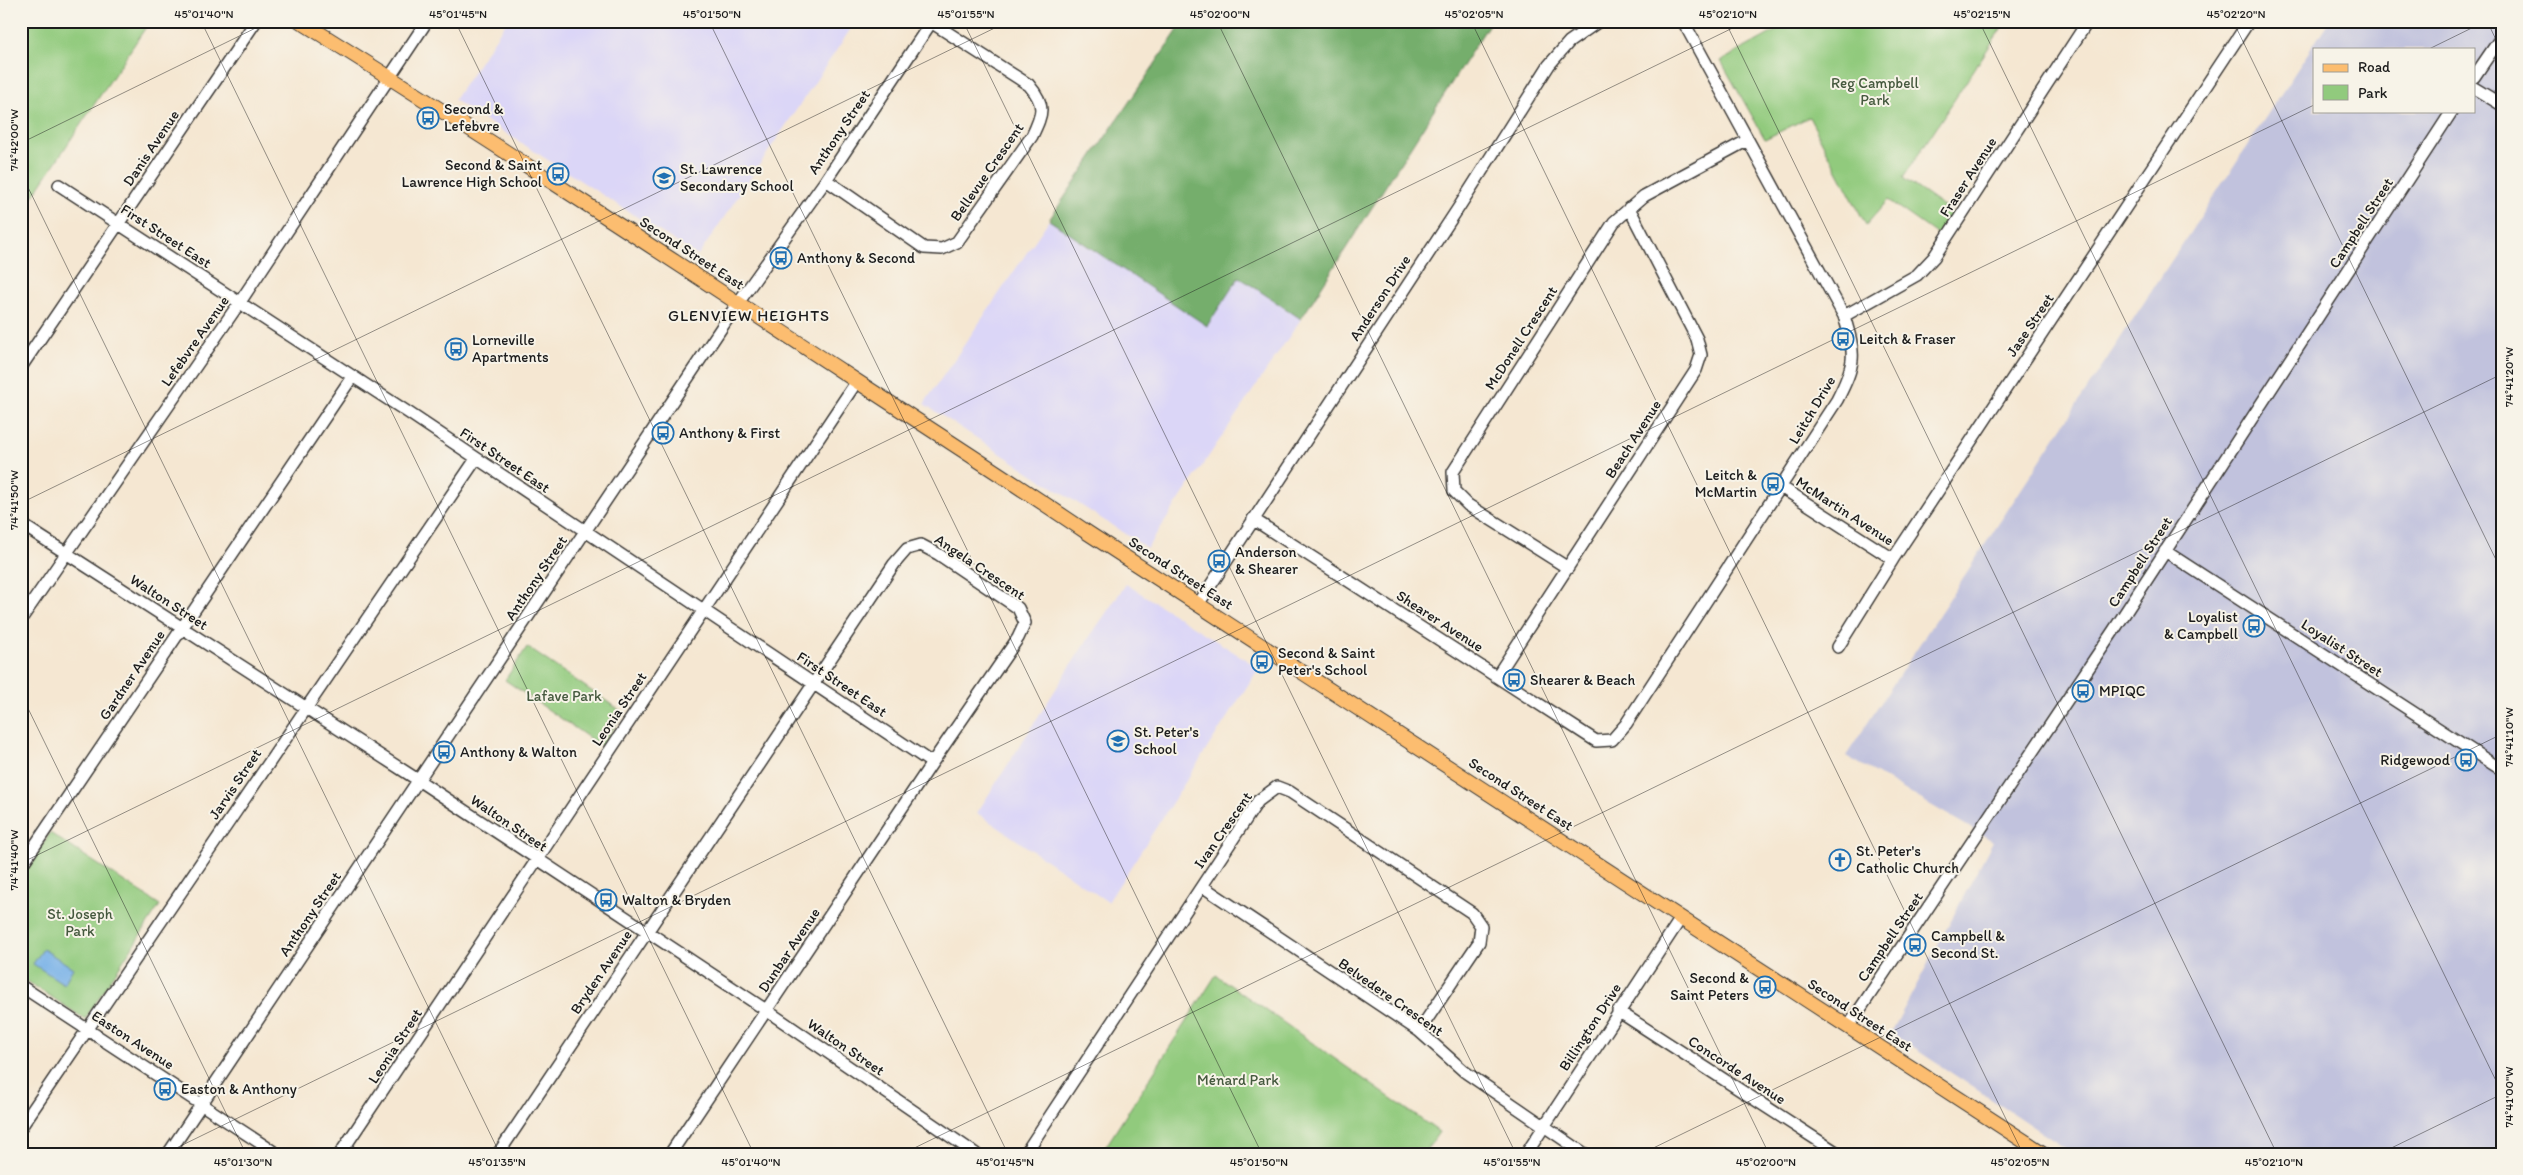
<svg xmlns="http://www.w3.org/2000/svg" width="2523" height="1175" font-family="Itim,sans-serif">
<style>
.built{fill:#dbd6f7}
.industrial{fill:#c1c2dd;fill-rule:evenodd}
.green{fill:#91ca7d;stroke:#56734c}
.forest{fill:#74ae6c;stroke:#486544}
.water{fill:#77b1e8;stroke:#4a6682}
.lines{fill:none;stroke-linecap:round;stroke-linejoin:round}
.minor-casing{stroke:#3d3a37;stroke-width:14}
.major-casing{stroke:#3d3a37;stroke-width:16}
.minor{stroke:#fff;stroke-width:11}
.major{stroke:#fcbd6f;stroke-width:14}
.ticks{fill:none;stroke:#1c1c1c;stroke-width:1;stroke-opacity:0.45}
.labels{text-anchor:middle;stroke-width:4;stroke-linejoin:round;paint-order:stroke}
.park-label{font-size:15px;fill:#45593e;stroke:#f7f3e8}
.poi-label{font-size:15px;fill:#1c1c1c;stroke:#f7f3e8;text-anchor:start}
.street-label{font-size:15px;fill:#1c1c1c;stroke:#f7f3e8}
.neighbourhood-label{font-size:16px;letter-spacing:1px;fill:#1c1c1c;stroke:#f7f3e8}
.neatline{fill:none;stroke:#1c1c1c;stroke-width:2}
.ticks-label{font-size:12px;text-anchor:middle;fill:#1c1c1c}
</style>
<rect width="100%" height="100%" fill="#f7f3e8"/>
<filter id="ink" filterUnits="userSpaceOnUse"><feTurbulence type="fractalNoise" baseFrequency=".02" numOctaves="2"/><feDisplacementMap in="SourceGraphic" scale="10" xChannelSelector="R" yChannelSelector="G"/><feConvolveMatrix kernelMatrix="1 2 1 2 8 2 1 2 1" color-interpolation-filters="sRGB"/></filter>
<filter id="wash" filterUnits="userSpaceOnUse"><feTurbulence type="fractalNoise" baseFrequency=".0096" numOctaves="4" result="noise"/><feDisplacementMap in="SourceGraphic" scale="20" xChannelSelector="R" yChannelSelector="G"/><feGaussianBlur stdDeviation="1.12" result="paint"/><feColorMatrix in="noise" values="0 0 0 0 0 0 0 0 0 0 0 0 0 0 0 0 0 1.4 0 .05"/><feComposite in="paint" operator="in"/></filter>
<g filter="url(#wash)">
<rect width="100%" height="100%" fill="#f5e7d2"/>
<path class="built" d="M507,21H856L698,256L454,100Z
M1049,220L1207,325L1239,276L1301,319L1147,548L924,404Z
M1126,584L1259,668L1108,902L977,813L1082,648Z"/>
<path class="industrial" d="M2329,21H2502V1154H2074L1891,1033L1993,841L1846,756ZM2314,49H2474V111H2314Z"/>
<path class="green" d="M21,21H150L21,214Z
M1793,21H2006L1903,178L1954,214L1939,236L1888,200L1866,225L1809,117L1765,139L1721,61Z
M527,647L624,713L601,746L505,680Z
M50,833L160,905L85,1019L21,977V877Z
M1216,975L1439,1132L1424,1154H1101Z"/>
<path class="forest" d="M1184,21H1491L1301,319L1239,277L1207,326L1049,220Z"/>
<path class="water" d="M43,949L73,968L64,984L33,964Z"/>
</g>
<g filter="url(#ink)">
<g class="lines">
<g class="minor-casing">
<path id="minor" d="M2474,77L2502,36
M2474,88L2502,105
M826,180L924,248L942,249L957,242L1032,136C1043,113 1046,105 1029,85L931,22
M59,185L409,413L932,763
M1844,316L1917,275L1934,257L2088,21
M21,367L256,21
M1781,487L1893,559
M1253,519L1596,741L1612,740L1626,724L1837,400C1856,363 1856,355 1844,316L1683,21
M21,524L418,780L766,1010L976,1154
M2165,551L2502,770
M1568,568L1468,505L1454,491L1453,472L1614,222L1644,196L1748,140
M1199,603L1459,207L1549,65L1569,42L1599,21
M21,619L240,302L427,21
M1838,647L1893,559L2249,21
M1497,676L1696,370L1701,355L1697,339L1629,208
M21,866L352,377
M1202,886L1419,1031L1465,1072L1585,1154
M21,986L277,1154
M1618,1011L1839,1154
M1848,1027L2114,630L2452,111
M21,1127L476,459
M168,1154L738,303L826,180L932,21
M340,1154L857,381
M498,1154L894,564L907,549L921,545L938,554L1018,608L1025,623L1018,638L932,763L670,1154
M1025,1154L1258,801L1277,787L1290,792L1472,913L1481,926L1479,942L1419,1031
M1526,1154L1681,918"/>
</g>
<g class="major-casing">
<path id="major" d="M300,21C487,138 671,259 855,380C933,431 1011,481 1088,533L2044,1154"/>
</g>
<use href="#minor" class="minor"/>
<use href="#major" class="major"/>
</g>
</g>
<path class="ticks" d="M201,21L754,1154M455,21L1008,1154M709,21L1262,1154M963,21L1516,1154M1217,21L1769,1154M1471,21L2023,1154M1725,21L2277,1154M1979,21L2502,1093M2233,21L2502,572M2487,21L2502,52M2429,49L2486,21M21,143L270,21M21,173L500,1154M21,503L1009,21M21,694L246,1154M21,863L1747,21M164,1154L2314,105M902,1154L2502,374M1641,1154L2502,734M2379,1154L2502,1094"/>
<defs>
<g id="bus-ring" transform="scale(1.125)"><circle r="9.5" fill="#f7f3e8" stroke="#1f6fb2" stroke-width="1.5"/><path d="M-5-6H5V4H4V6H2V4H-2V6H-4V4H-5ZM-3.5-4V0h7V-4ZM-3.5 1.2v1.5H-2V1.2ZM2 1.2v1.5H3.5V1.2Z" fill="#1f6fb2"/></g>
<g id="school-ring" transform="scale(1.125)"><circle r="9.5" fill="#f7f3e8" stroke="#1f6fb2" stroke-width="1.5"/><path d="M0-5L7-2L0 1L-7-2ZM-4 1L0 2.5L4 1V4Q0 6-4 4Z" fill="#1f6fb2"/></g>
<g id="church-ring" transform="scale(1.125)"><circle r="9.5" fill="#f7f3e8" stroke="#1f6fb2" stroke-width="1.5"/><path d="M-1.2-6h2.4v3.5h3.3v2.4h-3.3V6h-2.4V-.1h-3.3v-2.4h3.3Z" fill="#1f6fb2"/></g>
</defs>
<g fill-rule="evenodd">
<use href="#bus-ring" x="428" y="118"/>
<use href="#bus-ring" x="558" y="174"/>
<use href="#school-ring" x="664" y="178"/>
<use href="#bus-ring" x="781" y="258"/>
<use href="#bus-ring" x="1843" y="339"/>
<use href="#bus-ring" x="456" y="349"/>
<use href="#bus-ring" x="663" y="433"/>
<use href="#bus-ring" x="1773" y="484"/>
<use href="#bus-ring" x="1219" y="561"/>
<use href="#bus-ring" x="2254" y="626"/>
<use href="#bus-ring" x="1262" y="662"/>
<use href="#bus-ring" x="1514" y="680"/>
<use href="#bus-ring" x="2083" y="691"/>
<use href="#school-ring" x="1118" y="741"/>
<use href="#bus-ring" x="444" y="752"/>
<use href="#bus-ring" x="2466" y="760"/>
<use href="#church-ring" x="1840" y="860"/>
<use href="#bus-ring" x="606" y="900"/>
<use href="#bus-ring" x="1915" y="945"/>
<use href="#bus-ring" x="1765" y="987"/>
<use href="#bus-ring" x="165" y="1089"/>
</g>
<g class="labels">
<g class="park-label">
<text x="1875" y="88">Reg Campbell<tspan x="1875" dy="17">Park</tspan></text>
<text x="564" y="701">Lafave Park</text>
<text x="80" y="919">St. Joseph<tspan x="80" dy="17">Park</tspan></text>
<text x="1238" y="1085">Ménard Park</text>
</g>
<g class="poi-label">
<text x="444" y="114">Second &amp;<tspan x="444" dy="17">Lefebvre</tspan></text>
<text x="542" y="170" text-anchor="end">Second &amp; Saint<tspan x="542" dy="17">Lawrence High School</tspan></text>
<text x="680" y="174">St. Lawrence<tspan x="680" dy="17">Secondary School</tspan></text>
<text x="797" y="263">Anthony &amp; Second</text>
<text x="1859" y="344">Leitch &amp; Fraser</text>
<text x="472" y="345">Lorneville<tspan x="472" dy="17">Apartments</tspan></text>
<text x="679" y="438">Anthony &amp; First</text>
<text x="1757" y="480" text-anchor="end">Leitch &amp;<tspan x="1757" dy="17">McMartin</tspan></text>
<text x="1235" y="557">Anderson<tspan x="1235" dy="17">&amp; Shearer</tspan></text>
<text x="2238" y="622" text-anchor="end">Loyalist<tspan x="2238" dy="17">&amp; Campbell</tspan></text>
<text x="1278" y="658">Second &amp; Saint<tspan x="1278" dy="17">Peter's School</tspan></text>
<text x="1530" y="685">Shearer &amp; Beach</text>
<text x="2099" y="696">MPIQC</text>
<text x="1134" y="737">St. Peter's<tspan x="1134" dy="17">School</tspan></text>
<text x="460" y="757">Anthony &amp; Walton</text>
<text x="2450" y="765" text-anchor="end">Ridgewood</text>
<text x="1856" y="856">St. Peter's<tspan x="1856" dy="17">Catholic Church</tspan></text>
<text x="622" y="905">Walton &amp; Bryden</text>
<text x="1931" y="941">Campbell &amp;<tspan x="1931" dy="17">Second St.</tspan></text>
<text x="1749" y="983" text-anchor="end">Second &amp;<tspan x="1749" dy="17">Saint Peters</tspan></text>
<text x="181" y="1094">Easton &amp; Anthony</text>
</g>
<g class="street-label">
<text transform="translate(839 132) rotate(-56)" y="5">Anthony Street</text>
<text transform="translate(151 148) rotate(-56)" y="5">Danis Avenue</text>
<text transform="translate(987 172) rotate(-55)" y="5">Bellevue Crescent</text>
<text transform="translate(1968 177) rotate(-57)" y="5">Fraser Avenue</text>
<text transform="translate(2361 223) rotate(-57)" y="5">Campbell Street</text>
<text transform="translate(166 236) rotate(33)" y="5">First Street East</text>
<text transform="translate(692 253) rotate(33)" y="5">Second Street East</text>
<text transform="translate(1380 298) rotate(-57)" y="5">Anderson Drive</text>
<text transform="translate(2030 325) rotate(-56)" y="5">Jase Street</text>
<text transform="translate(1521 338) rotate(-57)" y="5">McDonell Crescent</text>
<text transform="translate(195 341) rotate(-55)" y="5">Lefebvre Avenue</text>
<text transform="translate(1812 410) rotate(-59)" y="5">Leitch Drive</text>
<text transform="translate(1633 439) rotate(-57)" y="5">Beach Avenue</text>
<text transform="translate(505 460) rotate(34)" y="5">First Street East</text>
<text transform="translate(1845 511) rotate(33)" y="5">McMartin Avenue</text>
<text transform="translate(2140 562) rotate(-57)" y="5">Campbell Street</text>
<text transform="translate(980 567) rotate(34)" y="5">Angela Crescent</text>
<text transform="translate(1181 573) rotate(33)" y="5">Second Street East</text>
<text transform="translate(536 578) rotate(-56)" y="5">Anthony Street</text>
<text transform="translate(169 602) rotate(33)" y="5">Walton Street</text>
<text transform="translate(1440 621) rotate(33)" y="5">Shearer Avenue</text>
<text transform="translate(2342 648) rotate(33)" y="5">Loyalist Street</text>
<text transform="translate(132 675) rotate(-56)" y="5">Gardner Avenue</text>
<text transform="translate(842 684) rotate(34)" y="5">First Street East</text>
<text transform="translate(619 709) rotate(-56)" y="5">Leonia Street</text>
<text transform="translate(235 784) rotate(-56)" y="5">Jarvis Street</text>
<text transform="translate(1521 794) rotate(33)" y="5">Second Street East</text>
<text transform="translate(509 823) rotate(34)" y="5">Walton Street</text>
<text transform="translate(1223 830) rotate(-55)" y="5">Ivan Crescent</text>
<text transform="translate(310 914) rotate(-56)" y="5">Anthony Street</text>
<text transform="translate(1890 937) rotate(-56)" y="5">Campbell Street</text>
<text transform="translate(789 950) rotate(-56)" y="5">Dunbar Avenue</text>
<text transform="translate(601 972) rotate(-56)" y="5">Bryden Avenue</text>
<text transform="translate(1391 997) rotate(35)" y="5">Belvedere Crescent</text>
<text transform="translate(1860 1015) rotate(33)" y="5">Second Street East</text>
<text transform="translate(1590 1027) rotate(-57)" y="5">Billington Drive</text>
<text transform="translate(133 1040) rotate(33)" y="5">Easton Avenue</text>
<text transform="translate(395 1046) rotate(-57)" y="5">Leonia Street</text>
<text transform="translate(846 1047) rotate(34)" y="5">Walton Street</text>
<text transform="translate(1737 1070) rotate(33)" y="5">Concorde Avenue</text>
</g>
<g class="neighbourhood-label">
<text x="749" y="321">GLENVIEW HEIGHTS</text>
</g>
</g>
<rect width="2523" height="1175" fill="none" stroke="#f7f3e8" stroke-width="55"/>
<rect x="2313" y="48" width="162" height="65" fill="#f7f3e8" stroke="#9f9d96"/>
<rect x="2323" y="64" width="25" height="8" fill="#fcbd6f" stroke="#9f9d96"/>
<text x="2358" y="72" font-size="15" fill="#1c1c1c">Road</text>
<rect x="2323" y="85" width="25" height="15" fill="#91ca7d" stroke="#9f9d96"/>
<text x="2358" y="98" font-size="15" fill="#1c1c1c">Park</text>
<rect x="28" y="28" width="2468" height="1120" class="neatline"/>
<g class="ticks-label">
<text x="204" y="18">45°01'40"N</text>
<text x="458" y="18">45°01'45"N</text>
<text x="712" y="18">45°01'50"N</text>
<text x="966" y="18">45°01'55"N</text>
<text x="1220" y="18">45°02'00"N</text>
<text x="1474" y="18">45°02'05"N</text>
<text x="1728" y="18">45°02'10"N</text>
<text x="1982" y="18">45°02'15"N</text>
<text x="2236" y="18">45°02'20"N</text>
<text transform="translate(14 140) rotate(-90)" y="4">74°42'00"W</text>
<text transform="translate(2509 377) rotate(-90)" y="4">74°41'20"W</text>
<text transform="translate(14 500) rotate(-90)" y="4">74°41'50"W</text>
<text transform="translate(2509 737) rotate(-90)" y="4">74°41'10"W</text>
<text transform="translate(14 860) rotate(-90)" y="4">74°41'40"W</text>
<text transform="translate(2509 1097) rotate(-90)" y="4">74°41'00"W</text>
<text x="243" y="1166">45°01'30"N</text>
<text x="497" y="1166">45°01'35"N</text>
<text x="751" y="1166">45°01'40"N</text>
<text x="1005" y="1166">45°01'45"N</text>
<text x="1259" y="1166">45°01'50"N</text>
<text x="1512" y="1166">45°01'55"N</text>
<text x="1766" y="1166">45°02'00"N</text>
<text x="2020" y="1166">45°02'05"N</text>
<text x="2274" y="1166">45°02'10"N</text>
</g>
</svg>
